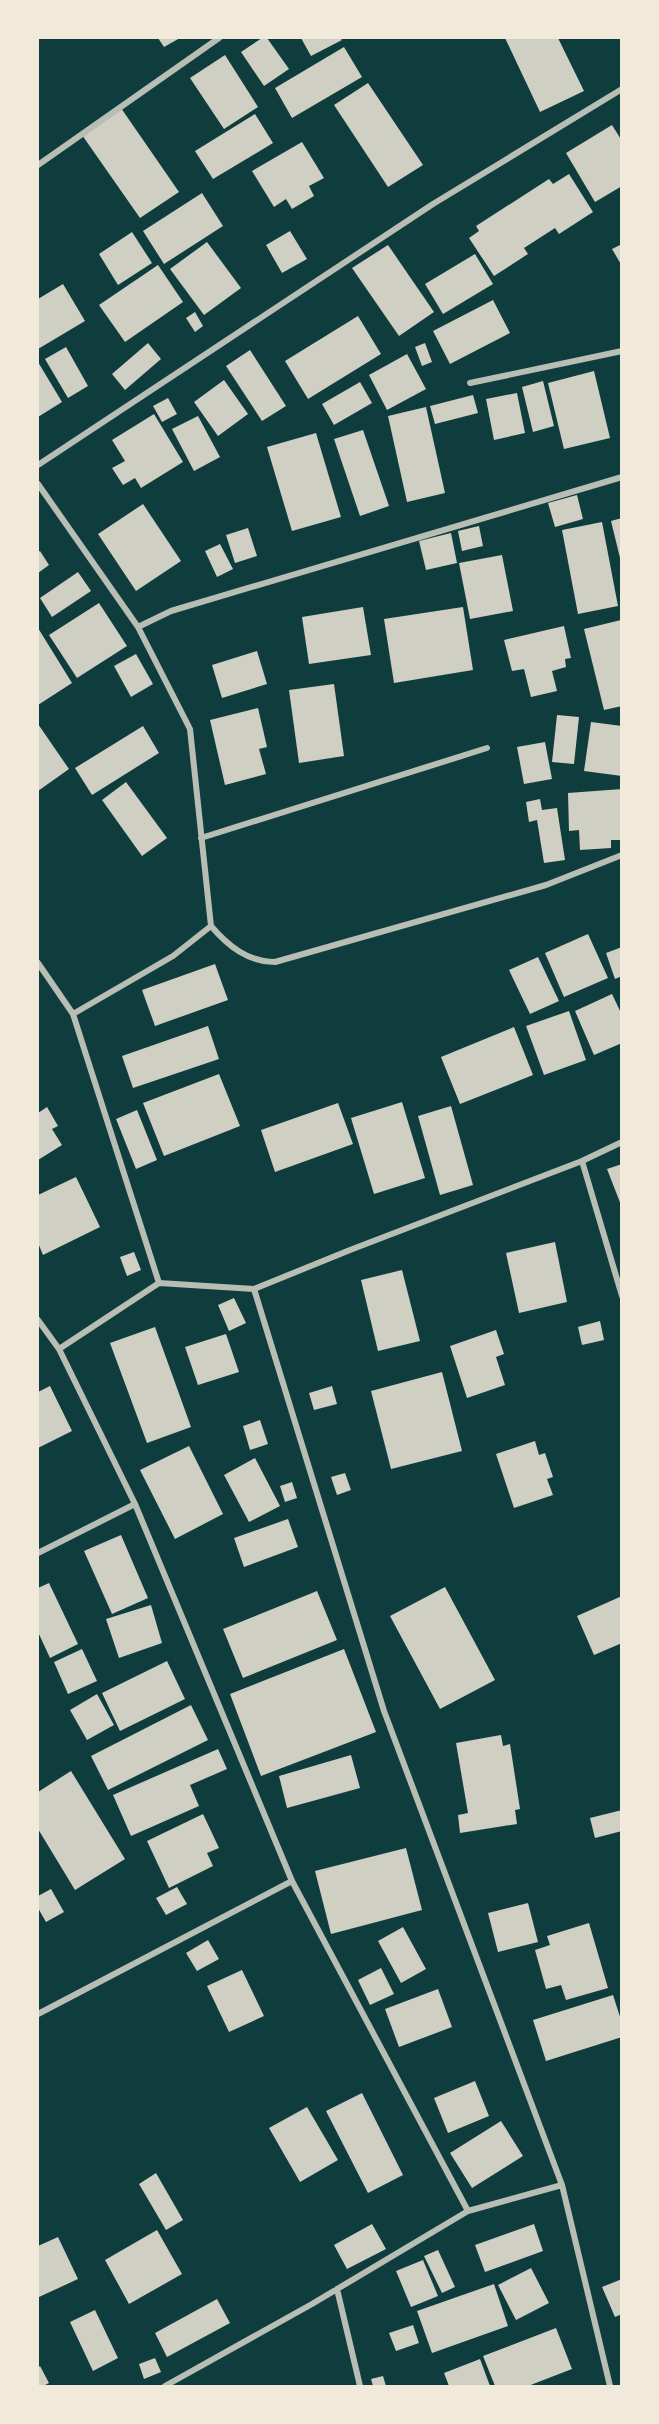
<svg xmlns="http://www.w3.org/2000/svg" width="659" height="2424" font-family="'Varela Round',sans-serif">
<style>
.building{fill:#cfcfc3}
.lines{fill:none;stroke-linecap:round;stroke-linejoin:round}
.minor{stroke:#b8beb3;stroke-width:6}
</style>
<rect width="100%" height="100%" fill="#0f3d3e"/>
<path class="building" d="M158,38H180L164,47Z
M262,38H267L289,69L264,86L241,52Z
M301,38H340L342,40L311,56Z
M505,38H558L584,91L540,112Z
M344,47L362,77L292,118L275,88Z
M225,55L258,107L224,129L190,78Z
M368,83L423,165L388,187L334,105Z
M121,108L179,192L140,218L82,135Z
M255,114L273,143L213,179L195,151Z
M612,125L622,141V186L595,202L566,153Z
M302,142L324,178L309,186L314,196L292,209L286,199L274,207L252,171Z
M569,174L593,212L559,234L555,228L524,248L528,254L494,276L469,238L479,231L476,226L549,179L553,184Z
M202,193L223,226L164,264L143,231Z
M290,231L307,259L282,273L266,245Z
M132,232L152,263L118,285L99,254Z
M207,242L241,288L204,315L170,269Z
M622,244V266L612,249Z
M388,245L434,312L399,336L352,268Z
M475,254L493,284L443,314L425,284Z
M158,265L183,302L125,342L99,305Z
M63,284L85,321L38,349V299Z
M493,300L510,333L450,364L433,331Z
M195,312L203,326L195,332L186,318Z
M358,316L381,354L308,399L285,361Z
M148,343L161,359L125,390L112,374Z
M425,343L432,362L422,366L415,347Z
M66,347L88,386L68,398L45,359Z
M250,350L286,406L262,421L226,366Z
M407,354L426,389L387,410L369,375Z
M38,362L62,402L38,417Z
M594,371L610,438L564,449L548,383Z
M224,380L248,414L218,436L194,402Z
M543,381L554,426L533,432L522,387Z
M360,382L372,403L334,425L322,404Z
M517,393L525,433L494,440L486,399Z
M473,395L478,413L435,424L430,406Z
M168,398L177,414L162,422L153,406Z
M426,407L445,493L407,502L388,416Z
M154,414L183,462L141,488L135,478L123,485L112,468L125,461L112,440Z
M198,416L220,457L194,471L172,429Z
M363,430L389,506L360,516L334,439Z
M316,433L341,517L292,531L267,447Z
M577,495L583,519L555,527L548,503Z
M143,504L181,561L136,591L98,534Z
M622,518V562H621L611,521Z
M602,522L618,606L578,614L562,530Z
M479,526L483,546L462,551L458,531Z
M248,528L257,556L235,563L226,535Z
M451,533L457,563L426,570L419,541Z
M220,544L233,569L217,577L205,551Z
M40,551L49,565L38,573V552Z
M502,555L513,611L470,619L459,563Z
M78,572L91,591L52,617L40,598Z
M99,603L127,646L77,678L49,635Z
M363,607L371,655L309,664L302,617Z
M463,607L473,670L394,683L384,619Z
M621,620L622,706L604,710L584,629Z
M564,626L571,658L565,659L566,667L552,671L557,691L531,697L524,669L512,671L504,640Z
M38,628L72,683L38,705Z
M257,651L267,684L222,698L212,665Z
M136,654L153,684L131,697L114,666Z
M334,684L344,756L299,763L289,690Z
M258,708L267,747L259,749L266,774L225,785L210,720Z
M557,715L579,717L574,764L552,762Z
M591,722L622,726V776L584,771Z
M38,724L69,769L38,791Z
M143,726L159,753L92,795L75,768Z
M545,742L552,779L524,784L517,747Z
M126,782L167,838L142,856L102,800Z
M622,789V840H611V848L580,850L579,830L569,831L568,793Z
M540,799L542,810L557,808L565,860L544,863L537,820L529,822L526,802Z
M588,934L608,978L564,997L545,953Z
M622,947V976L615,979L606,953Z
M538,957L559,1001L530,1014L509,970Z
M215,964L228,1000L155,1026L142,990Z
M612,994L622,1015V1043L594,1055L575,1011Z
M569,1011L586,1060L544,1075L526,1026Z
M208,1026L219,1059L133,1088L122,1056Z
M514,1027L533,1075L460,1104L441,1057Z
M219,1074L240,1126L164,1156L143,1103Z
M402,1102L425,1178L374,1194L351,1118Z
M338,1103L353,1144L275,1172L261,1130Z
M451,1106L473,1185L440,1195L418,1116Z
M47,1107L58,1126L52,1129L62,1145L38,1160V1113Z
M137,1110L157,1160L136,1169L116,1119Z
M622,1164V1205H621L607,1169Z
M76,1177L100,1227L43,1255L38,1243V1195Z
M555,1242L567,1302L519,1313L506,1253Z
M134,1252L141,1270L127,1276L120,1257Z
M402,1270L420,1341L378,1351L361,1280Z
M234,1298L246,1323L229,1331L218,1305Z
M600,1321L604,1340L582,1345L578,1327Z
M155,1327L191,1427L147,1443L110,1343Z
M496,1330L504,1354L496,1357L505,1385L467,1398L450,1346Z
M226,1334L239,1372L198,1385L185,1347Z
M442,1372L462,1451L391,1469L371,1391Z
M50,1386L72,1431L38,1448V1392Z
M332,1386L337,1404L314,1410L309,1393Z
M260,1420L268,1444L250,1450L243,1426Z
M535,1441L539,1455L545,1453L553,1477L547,1479L553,1495L514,1508L496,1454Z
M189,1446L223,1514L175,1539L140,1470Z
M255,1458L280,1506L249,1522L224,1475Z
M345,1473L351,1490L337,1495L331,1477Z
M292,1482L297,1498L285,1502L280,1486Z
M288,1519L298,1547L244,1567L234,1538Z
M121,1535L148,1598L112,1614L84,1551Z
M49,1583L78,1644L50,1658L38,1632V1588Z
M445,1587L495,1680L440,1709L390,1616Z
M317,1591L337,1640L243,1678L223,1629Z
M622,1596V1643L594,1655L577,1616Z
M151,1605L162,1643L119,1658L106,1619Z
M82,1649L97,1681L68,1694L54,1662Z
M344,1649L376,1732L261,1776L230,1694Z
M167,1661L185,1699L120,1731L102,1693Z
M97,1694L114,1725L87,1740L70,1710Z
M191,1705L208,1740L108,1790L91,1756Z
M501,1735L503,1746L510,1744L520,1809L515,1810L517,1824L460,1833L458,1815L468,1813L456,1743Z
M218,1749L227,1769L190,1785L199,1806L131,1836L113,1795Z
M351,1755L360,1788L287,1808L279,1776Z
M71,1771L125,1859L75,1890L38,1829V1792Z
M622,1810V1831L595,1838L590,1818Z
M203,1814L219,1848L207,1853L213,1866L169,1888L147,1841Z
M406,1848L422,1910L331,1934L315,1871Z
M177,1887L187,1904L166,1915L156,1898Z
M51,1889L64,1912L46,1922L38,1908V1896Z
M528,1903L538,1942L498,1952L488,1913Z
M589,1923L608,1988L566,2000L561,1985L546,1989L535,1950L550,1945L547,1936Z
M403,1927L426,1969L401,1983L378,1941Z
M208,1940L219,1959L197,1971L186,1953Z
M381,1968L394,1994L370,2005L358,1980Z
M242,1970L264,2016L229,2032L207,1986Z
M438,1989L452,2027L399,2047L385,2009Z
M613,1995L622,2023V2037L546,2061L533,2020Z
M475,2081L489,2116L448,2133L434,2098Z
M362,2093L403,2175L368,2193L326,2111Z
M307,2107L338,2160L300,2182L269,2128Z
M501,2121L523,2156L472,2188L450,2153Z
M156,2173L183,2220L166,2230L139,2184Z
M372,2224L386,2249L347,2269L334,2245Z
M534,2224L543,2251L485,2272L475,2245Z
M157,2230L182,2274L129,2304L105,2260Z
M58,2237L78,2279L39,2297L38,2246Z
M438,2250L455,2287L442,2293L424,2256Z
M423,2260L438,2296L411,2307L396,2271Z
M531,2268L549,2303L516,2320L498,2285Z
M622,2279V2314L615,2317L602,2287Z
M494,2284L508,2326L432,2353L417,2311Z
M217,2299L230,2323L167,2357L155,2333Z
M95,2310L118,2358L93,2371L70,2322Z
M413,2325L419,2343L396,2351L389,2333Z
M556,2328L572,2369L528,2386H495L483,2356Z
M155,2358L161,2372L144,2379L139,2364Z
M480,2359L490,2386H449L444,2373Z
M40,2366L49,2383L43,2386H38V2368Z
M383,2376L386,2386H373L371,2379Z"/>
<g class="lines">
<path class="minor" d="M38,165L219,38
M470,383L622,351
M38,465L433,204L622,89
M38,484L138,627L190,729L211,926
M138,627L171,611L622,477
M201,838L487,748
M38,963L73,1014L159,1283
M73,1014L173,956L211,926C228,946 248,962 275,962L546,885L622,855
M582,1161L622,1296
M254,1289L384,1711L562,2185L610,2386
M38,1320L59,1349L135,1504L292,1881L468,2211
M59,1349L159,1283L254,1289L350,1250L582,1161L622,1142
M38,1553L135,1504
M38,2014L292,1881
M337,2289L360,2386
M165,2386L312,2304L468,2211L562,2185"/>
</g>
<rect width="659" height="2424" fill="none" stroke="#f1e9da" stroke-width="78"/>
</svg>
